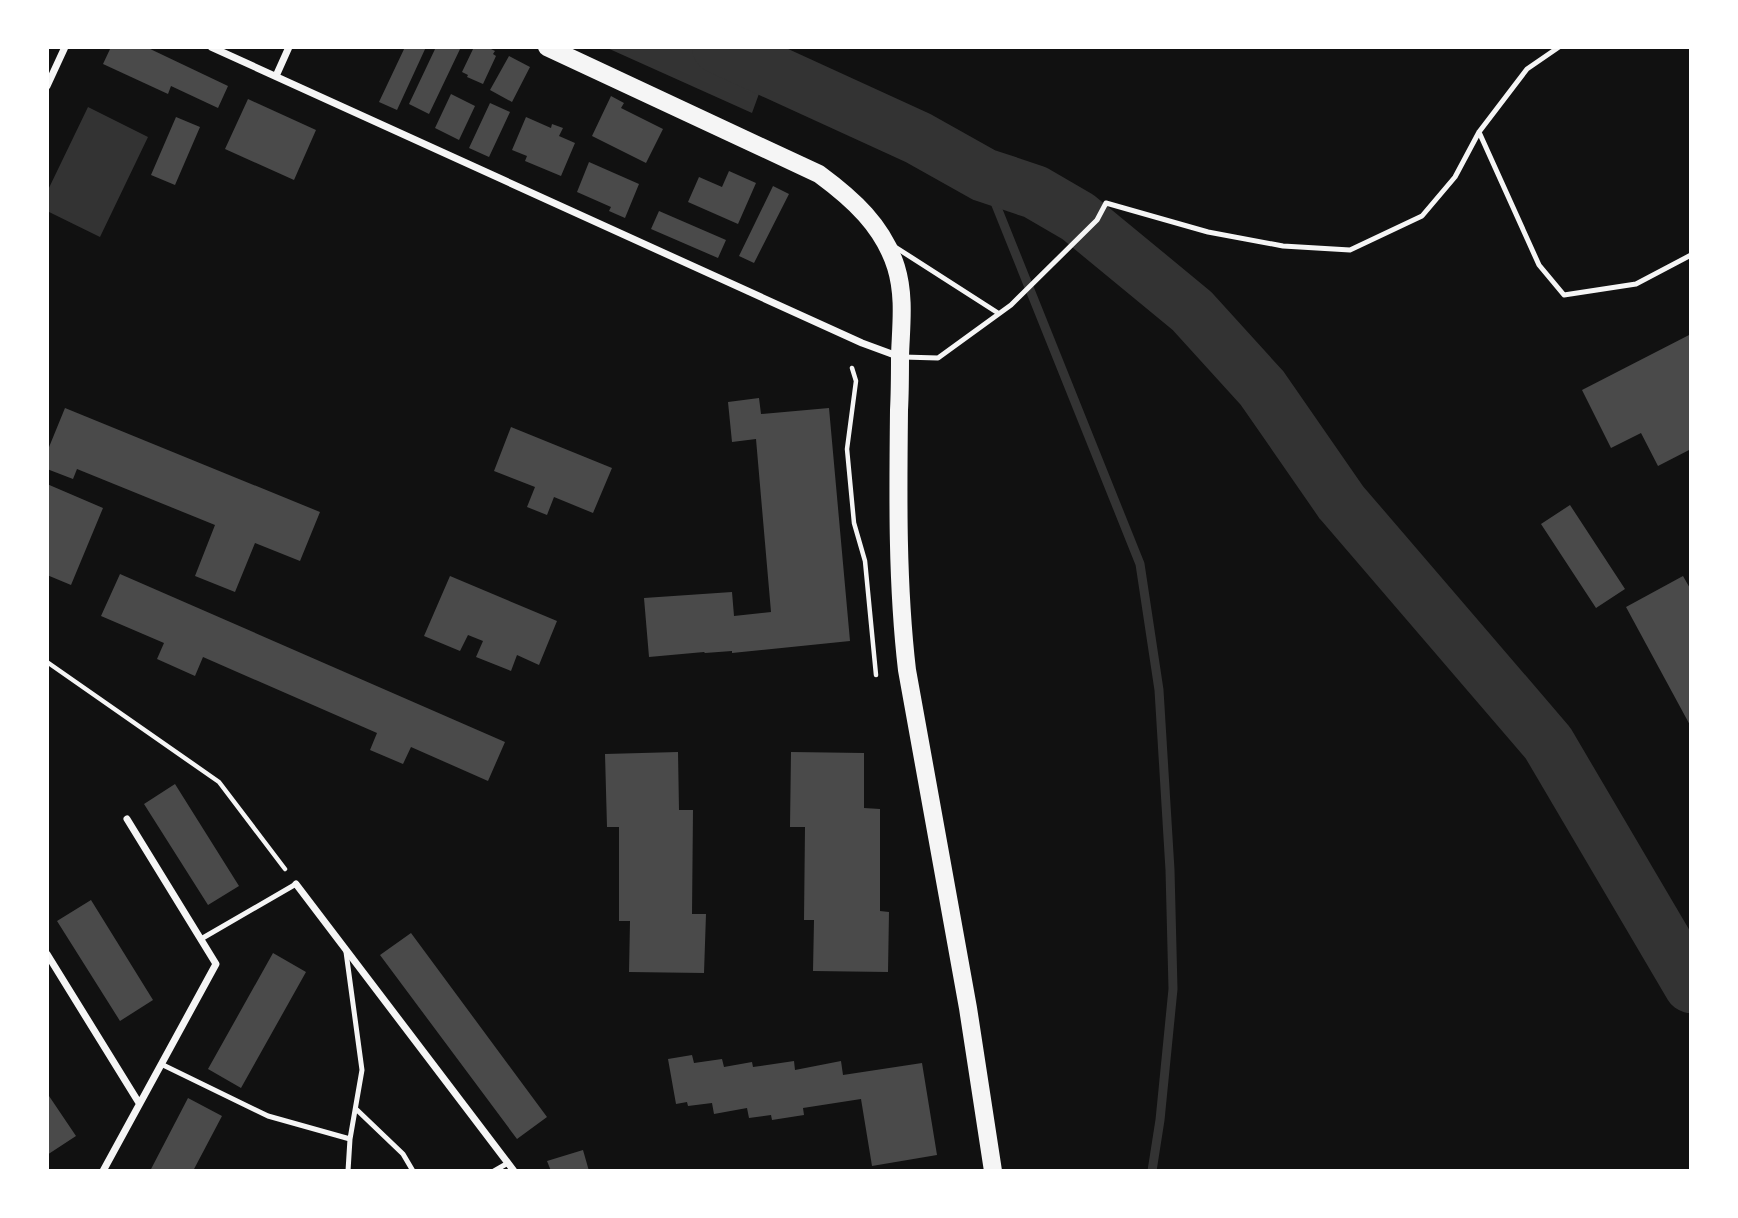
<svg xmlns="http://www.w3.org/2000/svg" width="1738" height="1218" font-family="Inter,sans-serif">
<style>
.water{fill:#333}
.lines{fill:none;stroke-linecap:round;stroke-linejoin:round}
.stream{stroke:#333;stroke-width:9}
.river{stroke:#333;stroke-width:54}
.building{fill:#4a4a4a}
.path{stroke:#f5f5f5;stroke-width:4.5}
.service{stroke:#f5f5f5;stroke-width:5}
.minor{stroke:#f5f5f5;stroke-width:7}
.primary{stroke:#f5f5f5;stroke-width:18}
</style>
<rect width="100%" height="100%" fill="#111"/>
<path class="water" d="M605,47H776L752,113Z
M88,107L148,137L100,237L47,211V192Z"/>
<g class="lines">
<path class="stream" d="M984,175L1140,564L1159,690L1170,870L1173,989L1160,1120L1152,1171"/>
<path class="river" d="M719,47L918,138L984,175L1035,192L1078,217L1192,311L1262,388L1341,502L1548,743L1691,986"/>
</g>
<path class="building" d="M111,47H146L228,86L218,108L171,86L168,94L103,64Z
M405,47H426L397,110L379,102Z
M436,47H461L429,114L409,104Z
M474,47H487L495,51L493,54L496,56L483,84L467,77L468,75L462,72Z
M509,56L530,67L512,102L490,90Z
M451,94L475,106L459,140L435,128Z
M611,96L624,103L621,108L663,129L646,163L592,136Z
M248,99L316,130L294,180L225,149Z
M490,103L510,112L489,157L469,148Z
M176,117L200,127L175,185L151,175Z
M526,117L551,128L552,124L563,128L559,136L575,143L561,176L525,161L527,156L512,150Z
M589,162L639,184L625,218L609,211L611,207L577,192Z
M729,171L756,183L738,224L688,202L699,177L722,187Z
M773,186L789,194L754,263L739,256Z
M659,211L726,240L718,258L651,229Z
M1691,334V449L1658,466L1641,433L1611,448L1582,390Z
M759,398L761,414L829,408L850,641L732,653V651L705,653L704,652L649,657L644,598L732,592L734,616L771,612L756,439L732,442L728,402Z
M65,408L320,512L300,561L255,543L235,592L195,576L215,525L77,469L73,479L47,469V452Z
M511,427L612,468L593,513L554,497L547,515L527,507L535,487L494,471Z
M47,484L103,508L71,585L47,575Z
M1570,505L1625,589L1596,608L1541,524Z
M120,574L505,742L488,781L411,747L403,764L370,750L377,733L203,657L195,676L157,659L164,643L101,616Z
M450,576L557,621L539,665L517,655L511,671L476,657L483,641L468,635L460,651L424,636Z
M1683,576L1691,590V727L1626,607Z
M678,752L679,810H693L692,914H706L704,973L629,972L630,921H619V827H607L605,754Z
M791,752L864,753V808L880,809V911L889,912L888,972L813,971L814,920H804L805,827H790Z
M175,784L239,886L208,905L144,804Z
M91,900L153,1000L120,1021L57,921Z
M411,933L547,1117L517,1139L380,955Z
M273,953L306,972L241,1088L208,1069Z
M692,1055L694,1063L722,1059L724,1067L752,1062L753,1067L794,1061L795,1070L841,1061L843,1075L922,1063L937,1155L872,1166L861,1099L803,1108L804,1115L772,1120L771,1115L749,1118L747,1108L714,1114L712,1103L688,1106L687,1102L676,1104L668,1059Z
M47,1093L76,1136L47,1155Z
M188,1098L222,1116L193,1171H150Z
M583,1150L589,1171H551L547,1161Z"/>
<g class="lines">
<path class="path" d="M852,368L856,381L847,449L854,523L865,561L876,675
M47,662L219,782L285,869"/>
<path class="service" d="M1479,132L1539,265L1564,295L1636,284L1691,255
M892,245L998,313
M903,357L938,358L1011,305L1097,220L1106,203L1208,232L1283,246L1350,250L1422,216L1455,177L1479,132L1527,69L1559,47
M201,939L296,884
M346,952L362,1070L350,1139L348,1171
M161,1064L268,1116L350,1139
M356,1109L403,1154L413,1171
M494,1171L508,1163"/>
<path class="minor" d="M211,47L862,343L900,357
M276,76L289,47
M47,86L65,47
M296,884L514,1171
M47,954L139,1103
M103,1171L216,964L127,819"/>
<path class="primary" d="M547,47L819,174C853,199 883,226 896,267C905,296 901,326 900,356C900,374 900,392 899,410C898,497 897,584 907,670L968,1008L993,1171"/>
</g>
<rect width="1738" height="1218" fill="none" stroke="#ffffff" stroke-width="98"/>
</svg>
